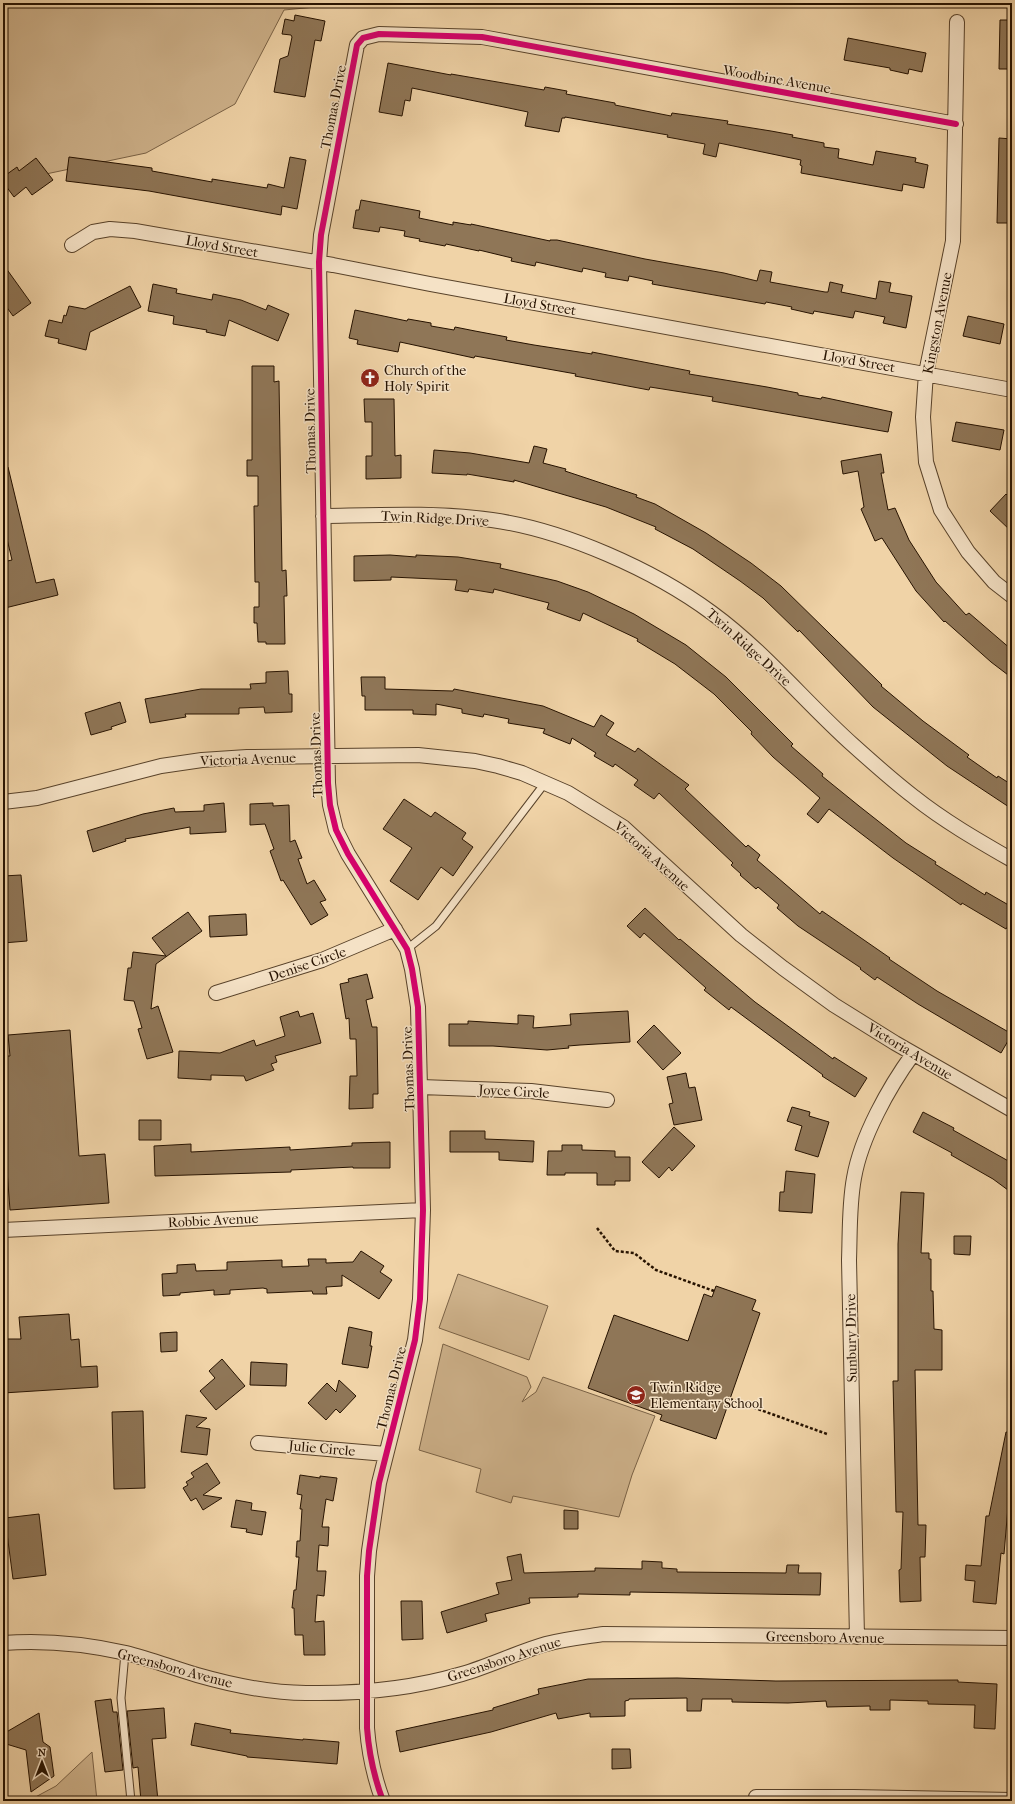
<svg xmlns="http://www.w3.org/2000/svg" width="1015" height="1804" font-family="'IM FELL French Canon',serif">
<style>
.green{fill:#ceb28b;stroke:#7a6246}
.building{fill:#8f7657;stroke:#261200}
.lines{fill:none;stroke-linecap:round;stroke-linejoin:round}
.service-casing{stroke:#58422a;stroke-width:9}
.minor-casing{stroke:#58422a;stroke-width:16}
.path{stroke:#261200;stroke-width:2.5;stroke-dasharray:3 2;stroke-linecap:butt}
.service{stroke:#f5e2c6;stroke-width:7}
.minor{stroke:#f5e2c6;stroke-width:14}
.cycleway-casing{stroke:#f5e2c6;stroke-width:8}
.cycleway{stroke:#d6006c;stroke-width:6}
.labels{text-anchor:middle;stroke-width:3;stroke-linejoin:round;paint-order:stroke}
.street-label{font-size:14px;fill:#261200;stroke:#f5e2c6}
.poi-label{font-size:14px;fill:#261200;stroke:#f5e2c6;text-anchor:start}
</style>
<rect width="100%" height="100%" fill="#f0d3a7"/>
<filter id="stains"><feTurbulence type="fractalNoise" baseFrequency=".005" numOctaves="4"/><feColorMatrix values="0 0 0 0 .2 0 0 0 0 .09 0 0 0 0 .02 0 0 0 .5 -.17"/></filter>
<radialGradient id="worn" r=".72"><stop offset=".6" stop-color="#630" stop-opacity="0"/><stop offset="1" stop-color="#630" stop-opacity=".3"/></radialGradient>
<path class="green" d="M3,3H358L284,10L235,104L146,153L3,183Z
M458,1274L548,1306L529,1360L439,1328Z
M443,1344L527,1377L531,1387L522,1402L536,1392L543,1377L655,1416L632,1475L619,1517L513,1496L511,1503L476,1492L481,1469L419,1450Z
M92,1752L97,1801H28L56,1786Z"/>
<path class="building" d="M295,15L325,21L321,41L315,40L305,97L274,92L280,59L288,56L292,37L291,35L282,34L285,19L294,21Z
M1000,20H1012V69H999Z
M848,38L926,53L922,72L909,69L908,74L890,70V68L844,60Z
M388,63L451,75V74L544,90L545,87L567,91L566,94L615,103V105L671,116L672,113L728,121L727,124L771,131L793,135L792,137L824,143V147L839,149L838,158L873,165L876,151L916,158L915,162L928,165L924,188L903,184L902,191L801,173L802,166L800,165L801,160L719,143L716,157L703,154L705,144L667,137L668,135L565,117V118H562L559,132L525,126L528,112L412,88L410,101L405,100L402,116L379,112Z
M999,138L1012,139V223H997Z
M69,157L152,168V171L212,182V179L267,188L268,184L284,188L290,157L306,160L297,209L282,206L281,215L149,191L66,181Z
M36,158L53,180L32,195L26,187L14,197L3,182V177L17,167L19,171Z
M361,200L420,211L419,218L453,225V222L471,225V224L550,241V240H557L645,259L724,273L757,281L760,270L772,272L770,282L825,292H828L830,282L843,285L841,292L876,299L879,281L891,283L889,292L912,296L906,328L883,323L885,317L855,311L853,318L814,311L813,314L791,309L792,307L766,302L765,304L652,284L653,281L629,276L628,281L605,277L606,273L583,268L582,272L536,262L535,266L511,261L512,258L479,250V251L446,244L445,246L419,241L420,239L404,236L405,231L380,227L379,232L353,228L356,210H359Z
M3,264L31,303L13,316L3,302Z
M153,284L177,289L176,293L212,300L213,294L241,300L266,310L268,305L289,314L278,341L229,320L225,336L206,332L207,330L173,324L174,316L148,311Z
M130,286L141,307L90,332L86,350L58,343L59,339L45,336L49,320L62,323L64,315L66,316L69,306L85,309Z
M355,310L407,321L408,319L431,323V326L454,330L455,327L475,331L507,337L506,340L534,345L592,354V352L690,371L689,374L767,387L798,393V395L821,399L822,397L892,412L888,432L712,401L713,397L650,387L649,390L575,376L576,374L475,356L474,358L400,342L398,352L357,344L358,340L349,338Z
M968,316L1004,324L1000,344L963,336Z
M252,366H274V382L279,381L282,571L286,570L287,596H284L285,644H266V642H258L257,623H254V607H259V582H255L254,506H258V476H247V460H252Z
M364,399H394L395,456L401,455V478L366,479V456H372V422H365Z
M956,422L1004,430L1000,450L952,441Z
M534,446L547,449L543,463L566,469L565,471L637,495L636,497L655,504L706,533L751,563L781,586L882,685L881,686L923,721L969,755L967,757L997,778L998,776L1012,785V809L947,766L873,707L799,630L798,632L763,598L740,581L693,549L655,529L656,527L606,507L514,480V482L467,474V475L432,473L434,450L470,453L529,463Z
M881,454L884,473H881L888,510L895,508L909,540L936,582L966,615L969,613L1012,650V678L991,662L945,621L944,622L916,591L882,538L875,541L861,509L864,507L858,471L843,474L841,461Z
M3,467H8L36,583L54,579L58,595L5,608L3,600V562L12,560L3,522Z
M1006,494L1012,500V532L990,511Z
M390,555L416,557V555L458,557L501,564L500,568L557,581L588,592L634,614L686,645L726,677L793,744L791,746L823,774L822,776L859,806L906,843L936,862L935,864L985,895L986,892L1012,907V920L1006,929L962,903L961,905L893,858L829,809L818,823L807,814L820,798L773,757L751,734L752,732L714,694L675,664L637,641L638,639L583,613L580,621L547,609L549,603L494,589L493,593L469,589L468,592L455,590L457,580L391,577V580L354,581V556Z
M288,671L289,694H292V712L265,713L264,707L239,708V714H185L186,717L150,723L145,699L201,689H251L250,684L266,683V672Z
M361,677H385V689L453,691L454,689L543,706L594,727L601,715L614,723L606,735L635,752L638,748L689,785L685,789L746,847L748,845L760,855L757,860L820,914L822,911L890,958L889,959L937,991L1012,1034L1001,1053L918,1004L877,977L875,980L860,969L861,968L798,926L777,908L779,905L758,887L756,889L740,875L741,874L731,865L733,863L659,793L654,799L634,785L638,780L615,764L613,767L594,756L596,753L572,738L570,744L543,733L545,729L508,723L509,719L484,714L483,717L462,713V709L436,704V715L413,714V710H365V696H362Z
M120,702L126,722L111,727L112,729L91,735L85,713Z
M404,799L431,817L435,812L466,833L462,839L473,847L453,876L441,867L418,900L390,881L412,848L383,829Z
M224,803L226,832L190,834V827L125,839L126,841L93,852L87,831L143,814L174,808L175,812L204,811V805Z
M273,803V806L289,805L290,842L295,840L302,858L298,859L307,884L314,880L326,900L320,902L328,915L311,925L283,880L281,881L270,851L274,849L265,824L250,825V804Z
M21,875L27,941L3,943V876Z
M645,908L679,940L680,939L755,1002L833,1059L834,1057L867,1078L855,1097L822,1076L823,1075L731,1007L729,1010L704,990L706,988L644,933L640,938L627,926Z
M188,912L202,931L156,964L151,1009L158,1006L173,1052L147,1059L138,1029L142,1028L134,1001L124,1000L128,968H131L133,952L166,956L152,938Z
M246,914L247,935L210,937L209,916Z
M367,974L373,998L366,1000L372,1027H377L378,1094H373V1108L349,1109L350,1076H357L356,1039H350L349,1018L346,1019L340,984L349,982L348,979Z
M298,1011L300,1017L313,1013L321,1043L275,1056L277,1062L271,1064L274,1070L246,1081L244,1076L211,1075V1080L178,1078L179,1051L220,1053L254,1040L256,1046L285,1036L280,1017Z
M628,1011L630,1042L580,1045L568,1046L569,1048L547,1050L493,1046H449V1024H468V1021L518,1024V1015L534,1016L533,1028L571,1025L570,1014Z
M654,1025L681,1053L663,1070L637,1042Z
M70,1030L79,1156L105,1154L109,1203L10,1210L7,1170L3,1167V1056H10L8,1035Z
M686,1073L689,1088L695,1087L702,1120L674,1125L669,1104L673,1103L667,1077Z
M792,1107L810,1112L809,1116L829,1122L818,1157L795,1150L802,1126L787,1121Z
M923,1112L954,1128L953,1130L1012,1163V1193L993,1179L951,1155L952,1153L913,1132Z
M139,1120H161V1140H139Z
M674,1127L695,1146L672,1171L669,1167L659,1178L642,1162Z
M450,1131H485V1139L534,1141L533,1162L499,1160V1152H450Z
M390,1142V1168H353V1167L291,1170V1172L155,1176L154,1146L191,1144V1152L290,1147V1150L352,1146V1143Z
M562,1145H582V1150L615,1151V1157H630V1181H615V1185H597V1173H565V1175H547L548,1151H562Z
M786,1171L815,1174L812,1213L779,1211L780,1192H784Z
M901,1192L924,1193L921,1253H929V1259H931V1291H933L934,1329L942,1330V1370H915L918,1525H926L925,1557H920L921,1601L900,1602L899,1570L901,1569L903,1512H896L893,1381H898V1244Z
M954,1236H971L970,1255L954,1254Z
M361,1251L384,1266L380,1272L392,1280L379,1299L342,1275V1286L326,1287L327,1294H313L312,1291L267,1293V1289L263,1288L230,1290V1294L214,1295V1290L180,1293V1295L163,1296L162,1274L177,1273V1265L195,1264L196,1271L227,1270V1262L282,1260V1267L309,1266L308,1259H326V1263L353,1262Z
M716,1286L756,1300L752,1310L760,1313L716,1439L660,1420L662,1415L588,1388L614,1315L688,1341L704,1294L712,1297Z
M69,1314L71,1340L79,1339L81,1367L97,1366L98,1387L3,1393V1339H21L19,1317Z
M349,1327L372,1332L370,1346H372L368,1368L342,1364Z
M177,1332V1351L161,1352L160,1333Z
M222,1359L245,1386L216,1410L200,1391L215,1378L209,1371Z
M251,1362L287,1364L286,1386L250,1385Z
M339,1380L356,1396L340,1413L336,1409L326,1420L308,1403L327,1383L336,1392Z
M143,1411L145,1488L114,1489L112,1412Z
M186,1415L207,1418L196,1427L210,1429L207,1455L181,1452Z
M1006,1432L1012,1433V1508L1008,1507L1004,1554L1001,1553L996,1604L973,1602L975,1581L965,1580L966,1565L981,1566L986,1516H989Z
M207,1463L220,1483L203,1495L222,1498L203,1510L196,1498L191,1501L183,1488L188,1485L186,1482L194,1477L191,1473Z
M300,1475L320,1478V1476L337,1478L333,1501L326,1499L322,1527H329L328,1546L319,1545L317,1571H326L324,1596L317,1595L315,1622L324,1621L325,1655H304L303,1635H295L294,1608H292L294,1590H296L299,1557H296L297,1541H300L302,1509H300L302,1495L297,1494Z
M236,1500L252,1503L251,1510L266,1512L262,1535L246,1532L247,1529L231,1527Z
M564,1510L578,1511V1529H564Z
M39,1514L46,1575L13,1579L5,1518Z
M521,1554L524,1573L595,1571V1568L642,1569V1561L662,1562V1568L677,1569V1572L786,1573L787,1565H799L798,1573H821L820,1595L630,1592V1595L578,1594V1597L529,1598L530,1603L485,1614L487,1621L447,1633L441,1612L499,1594L496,1583L512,1580L507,1557Z
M401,1601H422L423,1639L402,1640Z
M677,1678L776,1681L958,1680V1682L997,1684L995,1729L974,1728L975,1705L928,1704V1701L890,1700V1710H870V1706L827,1707L826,1701L788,1703L732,1702V1699H702L701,1711H687V1698L629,1699V1700L625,1701V1716L590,1717V1713L558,1719L556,1713L491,1732L400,1752L396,1731L493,1710V1708L539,1694L538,1689L588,1679Z
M111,1699L113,1712H117L123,1770L105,1772L95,1701Z
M164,1708L166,1738L152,1739L158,1801H141L138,1767L133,1768L127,1711Z
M39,1713L43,1742L50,1747L54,1776L31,1792L26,1750L3,1743V1734Z
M195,1723L231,1730L230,1733L303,1740V1739L339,1742L337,1764L247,1757V1756L191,1745Z
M612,1749H630L631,1768L612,1769Z"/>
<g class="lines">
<g class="service-casing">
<path id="service" d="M407,949L436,926L545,783
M125,1653L121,1698L131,1801"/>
</g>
<g class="minor-casing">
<path id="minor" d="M957,22L953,241L926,373L923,417L926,462L941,510L968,552L994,582L1012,596
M72,245L93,232L110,229L135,231L333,265L430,284L1012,390
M323,516C379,515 437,512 492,520C564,530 654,570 712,613C764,651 805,702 853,745C873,763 893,781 914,797C944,821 979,841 1012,860
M3,802L37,798L161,766L202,760L247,757L418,755L475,761L498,766L522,773L568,793L623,827L741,935L783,968L834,1005L895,1043L1012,1110
M216,993L322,960L395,929
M421,1087L531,1091L607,1100
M3,1230L423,1210
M258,1443L386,1454
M857,1637L849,1260C850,1233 849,1205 854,1178C861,1137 889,1087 913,1054
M3,1643C44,1640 86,1644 126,1653C150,1659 173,1668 197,1675C232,1685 269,1693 306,1693C359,1694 411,1689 462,1674C490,1666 518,1652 546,1644C565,1639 584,1637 604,1634L1012,1638
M756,1797H854L1012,1800
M383,1801C374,1777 369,1754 367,1728V1576L369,1551L379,1483L415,1340L420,1299L423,1210L418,1007L412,969L407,949L348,854L336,830L330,805L328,783L319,262L321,235L357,45L363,38L379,34L482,37L956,124"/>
</g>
<path class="path" d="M597,1228L615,1251L634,1253L656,1270L714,1291
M730,1399L827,1434"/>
<use href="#service" class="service"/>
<use href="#minor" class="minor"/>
<g class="cycleway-casing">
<path id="cycleway" d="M383,1801C374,1777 369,1754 367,1728V1576L369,1551L379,1483L415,1340L420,1299L423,1210L418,1007L412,969L407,949L348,854L336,830L330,805L328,783L319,262L321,235L357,45L363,38L379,34L482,37L956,124"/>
</g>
<use href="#cycleway" class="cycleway"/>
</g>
<defs>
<g id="church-disc" transform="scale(1)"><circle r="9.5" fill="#8f2418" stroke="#f5e2c6"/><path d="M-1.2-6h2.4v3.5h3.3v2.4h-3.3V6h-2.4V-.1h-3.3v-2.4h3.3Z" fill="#fff"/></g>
<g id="school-disc" transform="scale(1)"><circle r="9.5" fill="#8f2418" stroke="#f5e2c6"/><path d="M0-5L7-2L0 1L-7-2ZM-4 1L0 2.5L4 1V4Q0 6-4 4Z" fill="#fff"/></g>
</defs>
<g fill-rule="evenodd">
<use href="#church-disc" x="370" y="378"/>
<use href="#school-disc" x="636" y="1395"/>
</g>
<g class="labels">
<g class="street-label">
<text transform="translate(777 79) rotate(10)" y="5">Woodbine Avenue</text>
<text transform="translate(333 107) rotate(-79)" y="5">Thomas Drive</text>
<text transform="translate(222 246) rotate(10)" y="5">Lloyd Street</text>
<text transform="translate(540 304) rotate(10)" y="5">Lloyd Street</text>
<text transform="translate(937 323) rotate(-79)" y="5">Kingston Avenue</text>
<text transform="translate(859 361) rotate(10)" y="5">Lloyd Street</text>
<text transform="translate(310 431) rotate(-91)" y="5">Thomas Drive</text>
<text transform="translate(435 518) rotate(3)" y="5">Twin Ridge Drive</text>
<text transform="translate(749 647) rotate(42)" y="5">Twin Ridge Drive</text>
<text transform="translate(316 755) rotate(-92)" y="5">Thomas Drive</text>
<text transform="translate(248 759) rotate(-2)" y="5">Victoria Avenue</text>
<text transform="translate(652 856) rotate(42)" y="5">Victoria Avenue</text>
<text transform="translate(307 964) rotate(-19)" y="5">Denise Circle</text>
<text transform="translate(910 1051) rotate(31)" y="5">Victoria Avenue</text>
<text transform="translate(408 1069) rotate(-92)" y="5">Thomas Drive</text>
<text transform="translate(514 1091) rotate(3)" y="5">Joyce Circle</text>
<text transform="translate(213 1220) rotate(-3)" y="5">Robbie Avenue</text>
<text transform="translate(851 1338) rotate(-91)" y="5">Sunbury Drive</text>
<text transform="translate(391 1388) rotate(-76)" y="5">Thomas Drive</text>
<text transform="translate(322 1448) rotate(5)" y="5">Julie Circle</text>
<text transform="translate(825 1637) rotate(1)" y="5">Greensboro Avenue</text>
<text transform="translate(504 1659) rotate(-18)" y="5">Greensboro Avenue</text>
<text transform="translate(175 1668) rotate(15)" y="5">Greensboro Avenue</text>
</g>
<g class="poi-label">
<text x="384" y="375">Church of the<tspan x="384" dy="16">Holy Spirit</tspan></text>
<text x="650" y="1392">Twin Ridge<tspan x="650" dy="16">Elementary School</tspan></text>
</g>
</g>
<rect width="1015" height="1804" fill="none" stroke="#f0d3a7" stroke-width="16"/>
<rect x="4" y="4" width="1007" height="1796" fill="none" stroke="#261200" stroke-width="2"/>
<rect x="8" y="8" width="999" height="1788" fill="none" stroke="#261200"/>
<g transform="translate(42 1762)" stroke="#f5e2c6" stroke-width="3" paint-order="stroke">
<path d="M0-3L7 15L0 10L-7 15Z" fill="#261200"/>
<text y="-6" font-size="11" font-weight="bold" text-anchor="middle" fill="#261200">N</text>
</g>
<rect width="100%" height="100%" filter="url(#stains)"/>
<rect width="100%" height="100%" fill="url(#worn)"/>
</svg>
